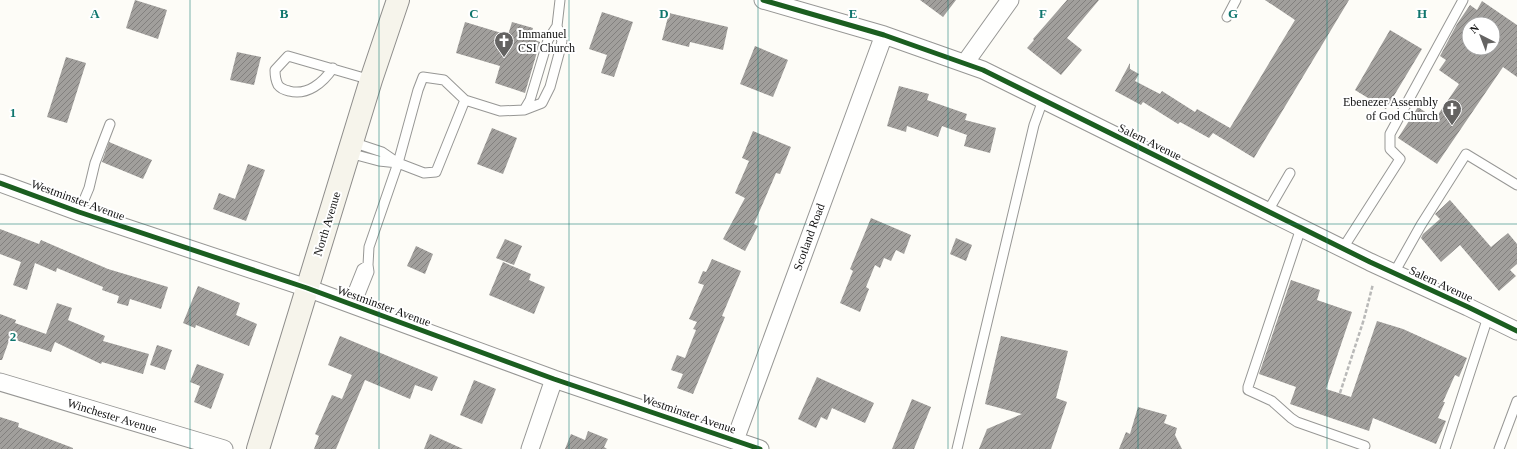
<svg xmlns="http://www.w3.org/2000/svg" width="1517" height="449" font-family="'Times New Roman',serif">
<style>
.building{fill:url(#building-hatch);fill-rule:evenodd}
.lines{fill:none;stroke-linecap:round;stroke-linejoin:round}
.service-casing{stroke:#979795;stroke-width:11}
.minor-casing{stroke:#979795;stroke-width:19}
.secondary-casing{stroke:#8e8d8b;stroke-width:24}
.path{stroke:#b9b9b8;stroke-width:2.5;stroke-dasharray:4 2;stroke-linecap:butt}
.service{stroke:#fffffe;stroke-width:9}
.minor{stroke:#fffffe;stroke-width:17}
.secondary{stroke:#f6f4eb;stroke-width:22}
.cycleway-casing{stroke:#fff;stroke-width:8}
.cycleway{stroke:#1b5e20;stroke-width:5}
.grid{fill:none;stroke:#0f766e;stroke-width:1;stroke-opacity:0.55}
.labels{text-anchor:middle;stroke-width:4;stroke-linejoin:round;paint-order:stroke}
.poi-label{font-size:12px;fill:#111;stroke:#fff;text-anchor:start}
.street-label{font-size:12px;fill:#111;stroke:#fff}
.grid-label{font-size:13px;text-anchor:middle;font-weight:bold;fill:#0f766e;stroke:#fff;stroke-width:4;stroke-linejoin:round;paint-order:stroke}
</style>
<defs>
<pattern id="building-hatch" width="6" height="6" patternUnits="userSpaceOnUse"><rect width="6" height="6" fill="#a19f9c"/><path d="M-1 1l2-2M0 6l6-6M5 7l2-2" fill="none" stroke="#82807e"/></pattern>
</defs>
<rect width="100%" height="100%" fill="#fdfcf7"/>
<path class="building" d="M135,0L167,10L158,39L126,28Z
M920,0H956L943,17Z
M1067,0H1099L1067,38L1082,50L1061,75L1027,48L1034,40L1033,39Z
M1265,0H1349L1254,158L1213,133L1209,138L1180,122L1178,124L1143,102L1141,105L1115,91L1130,63V69L1139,74L1135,81L1160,94L1162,91L1195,112L1197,109L1230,128L1295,20Z
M1482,1L1517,25V77L1503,67L1437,164L1398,138L1418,107L1435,119L1459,84L1439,70L1446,60L1440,56L1457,24L1470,5L1477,10ZM1469,24H1493V48H1469Z
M602,12L633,22L614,77L601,73L607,55L589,49Z
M669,13L728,27L723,50L690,42L689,47L662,40Z
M465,22L508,35L512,22L533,28L530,38L540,42L525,93L495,83L500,66L456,53Z
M1390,30L1422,49L1386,109L1355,90Z
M755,46L788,60L773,97L740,84Z
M237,52L261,57L254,85L230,80Z
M66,57L86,63L67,123L47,117Z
M899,86L929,94L927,100L967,114L965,120L996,128L990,153L964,146L967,135L942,126L938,137L907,126L906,132L887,126Z
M492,128L517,138L503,174L477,164Z
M753,131L791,147L780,174L776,173L754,224L758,226L745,251L723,239L745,198L735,193L749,161L742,158Z
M109,142L152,160L143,179L102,162Z
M248,164L265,170L246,221L213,209L219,193L235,199Z
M1450,200L1491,247L1508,233L1517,244V264L1510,270L1516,276L1499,291L1460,245L1441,262L1421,238L1423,234L1440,219L1435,214Z
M871,218L911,235L904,254L896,250L891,261L884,258L880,268L875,265L866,287L869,289L860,312L840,303L853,271L850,269Z
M0,229L39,244L41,240L108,269L168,287L161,309L130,299L128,306L117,303L119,296L102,290L103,287L57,268L56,272L35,263L27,290L13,285L21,262L0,254Z
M956,238L972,245L966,261L950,254Z
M505,239L522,246L514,265L496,258Z
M416,246L433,254L425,274L407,266Z
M712,259L741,271L722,316L725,317L693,394L677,388L683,374L671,370L677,355L685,358L696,330L693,329L697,322L689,319L704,285L698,283L703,271L706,272Z
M503,262L531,274L529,280L545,287L534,314L489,295Z
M1291,280L1320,290L1317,300L1352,312L1326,389L1351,397L1377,321L1403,329L1467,358L1459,377L1455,375L1443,402H1445L1438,418L1446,421L1436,444L1373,418L1369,431L1290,404L1296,387L1259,374Z
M198,286L240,303L236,315L257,324L249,346L196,325L195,328L183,323Z
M57,303L72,308L68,320L105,336L103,341L149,354L143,374L102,362L101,364L55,342L51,352L10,338L2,360H0V314L16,320L15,323L46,334Z
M340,336L438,377L432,391L415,385L410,399L365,380L336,449H314L319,436L315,434L332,395L342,399L352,375L328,365Z
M1001,336L1068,351L1056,398L1067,402L1051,449H979L987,429L1022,414L985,404Z
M157,345L172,350L165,370L150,365Z
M197,364L224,374L211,409L194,402L200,386L190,382Z
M817,377L874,403L865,423L832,408L827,420L821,417L816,428L798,419Z
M474,380L496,389L482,424L460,415Z
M912,399L931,407L914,449H892Z
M1138,407L1167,415L1164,423L1177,428L1175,435L1182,449H1119L1126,432L1130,434Z
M0,417L19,423L18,427L73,448V449H0Z
M588,431L608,439L604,447L607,449H565L571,434L585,440Z
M430,434L463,449H424Z"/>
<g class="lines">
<g class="service-casing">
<path id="service" d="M1227,17L1236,0
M557,26L548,40L530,100L524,110L542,103L550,87L560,50L562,41L557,26L560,0
M333,68C323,83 307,96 289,91C284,90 281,89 278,85C276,81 275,74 275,70L288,56L371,80
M349,153L379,161L398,163L382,152L352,142
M398,163L424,173L436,172L465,100L500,111L524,110
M1268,211L1290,173
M79,212L89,188L95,163L110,124
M1301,228L1248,387V390L1272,401L1291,418L1297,422L1365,446
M1343,248L1400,159L1390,149V134L1463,0
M368,265L369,247L398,163L418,90L423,77L444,80L465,100
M1394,273L1421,225L1466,154L1517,185
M348,304L362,269L368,265L369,272L355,307
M957,449L1034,125L1043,100
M1445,449L1488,317
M1499,449L1517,401"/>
</g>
<g class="minor-casing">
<path id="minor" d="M763,0L884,35L983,70L1370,262L1468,307L1517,331
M965,63L1010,0
M0,183L79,212L307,288L554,379L760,449
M0,382L224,449
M735,440L884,35
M530,449L554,379"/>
</g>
<g class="secondary-casing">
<path id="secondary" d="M258,449L371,80L398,0"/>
</g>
<path class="path" d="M1340,393L1364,319L1373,284"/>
<use href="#service" class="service"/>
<use href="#minor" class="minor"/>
<use href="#secondary" class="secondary"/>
<g class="cycleway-casing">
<path id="cycleway" d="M763,0L884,35L983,70L1370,262L1468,307L1517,331
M0,183L79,212L307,288L554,379L760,449"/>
</g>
<use href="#cycleway" class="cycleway"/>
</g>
<path class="grid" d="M190,0V449M379,0V449M569,0V449M758,0V449M948,0V449M1138,0V449M1327,0V449M0,224H1517"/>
<defs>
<g id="church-pin" transform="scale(1)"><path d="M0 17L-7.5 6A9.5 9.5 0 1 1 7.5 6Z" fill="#646362" stroke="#fff"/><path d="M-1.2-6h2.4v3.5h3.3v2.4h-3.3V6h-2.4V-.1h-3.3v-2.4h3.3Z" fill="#fff"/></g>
</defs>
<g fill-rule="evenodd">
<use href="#church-pin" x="504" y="41"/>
<use href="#church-pin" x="1452" y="109"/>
</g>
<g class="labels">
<g class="poi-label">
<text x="518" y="38">Immanuel<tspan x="518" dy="14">CSI Church</tspan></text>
<text x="1438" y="106" text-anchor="end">Ebenezer Assembly<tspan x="1438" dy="14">of God Church</tspan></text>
</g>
<g class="street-label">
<text transform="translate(1150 142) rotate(26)" y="4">Salem Avenue</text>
<text transform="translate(78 200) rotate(20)" y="4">Westminster Avenue</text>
<text transform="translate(327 224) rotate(-73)" y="4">North Avenue</text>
<text transform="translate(809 237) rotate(-70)" y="4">Scotland Road</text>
<text transform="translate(1441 284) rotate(25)" y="4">Salem Avenue</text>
<text transform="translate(384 306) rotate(20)" y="4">Westminster Avenue</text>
<text transform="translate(689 414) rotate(19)" y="4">Westminster Avenue</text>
<text transform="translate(112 416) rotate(17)" y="4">Winchester Avenue</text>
</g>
</g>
<g class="grid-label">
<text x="95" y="18">A</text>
<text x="284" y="18">B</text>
<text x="474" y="18">C</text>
<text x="664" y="18">D</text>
<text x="853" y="18">E</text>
<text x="1043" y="18">F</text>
<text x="1233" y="18">G</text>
<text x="1422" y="18">H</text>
<text x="13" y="117">1</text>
<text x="13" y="341">2</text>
</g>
<g transform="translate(1481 36) rotate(318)"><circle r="19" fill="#ffffff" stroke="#a0a0a0"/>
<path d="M0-3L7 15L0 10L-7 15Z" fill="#646362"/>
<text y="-6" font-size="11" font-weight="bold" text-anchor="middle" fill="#111111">N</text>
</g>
</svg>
